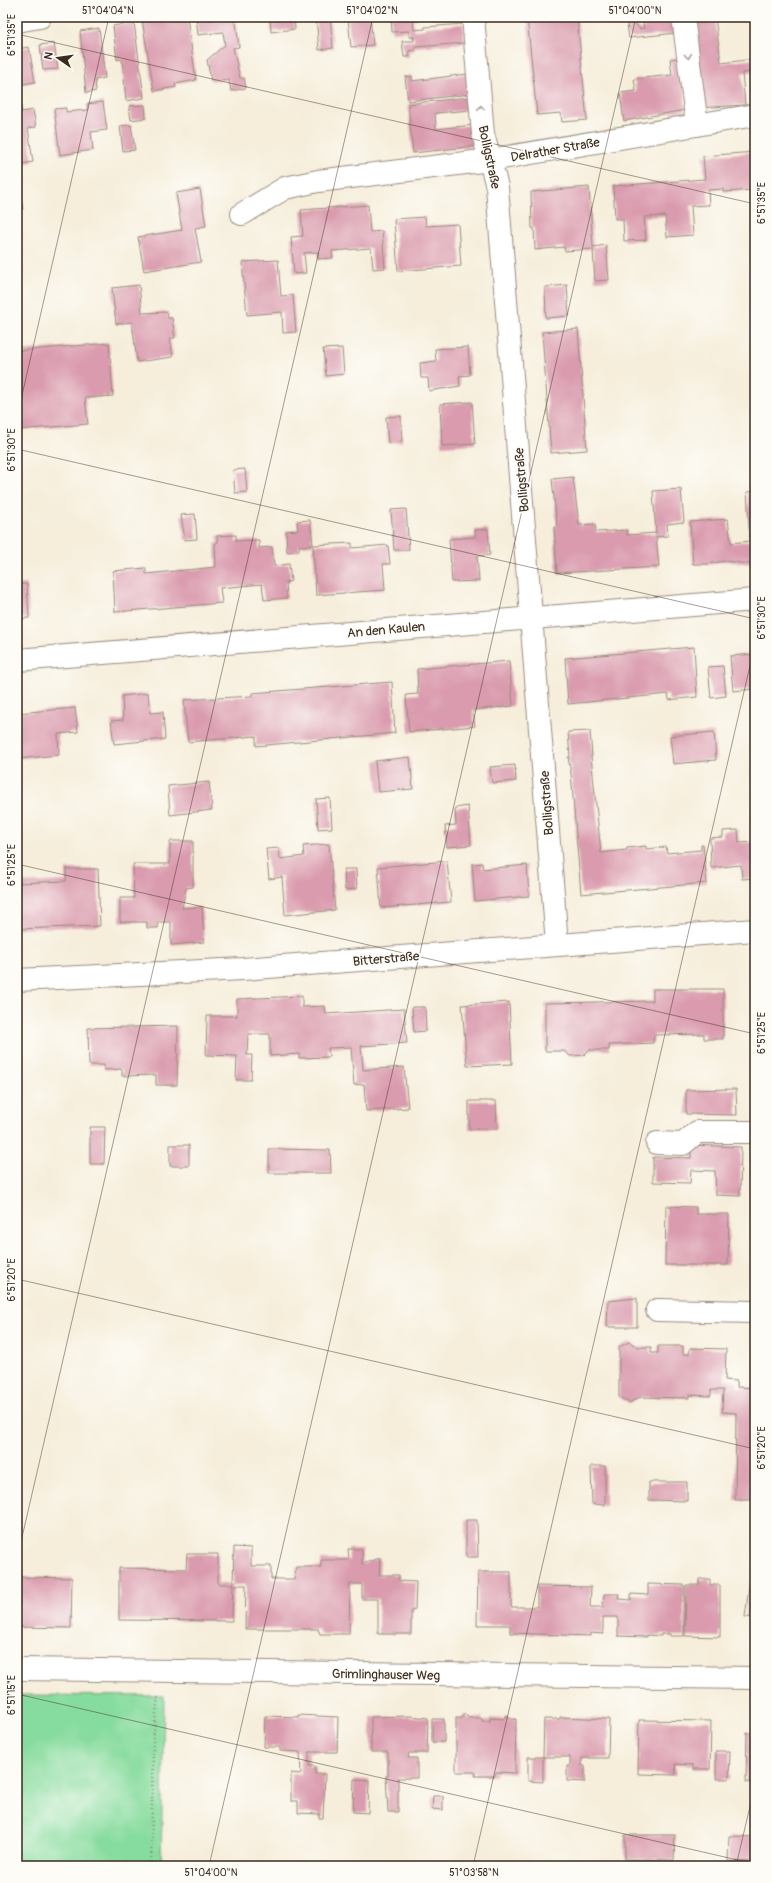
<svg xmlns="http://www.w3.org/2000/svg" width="772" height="1883" font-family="Pangolin,sans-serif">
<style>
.green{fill:#86dc9e;stroke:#60835e}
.building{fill:#da9bae}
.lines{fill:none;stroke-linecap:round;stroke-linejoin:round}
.minor-casing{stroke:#988c7c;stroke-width:24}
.path{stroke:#988c7c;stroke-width:2.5;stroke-dasharray:1 3;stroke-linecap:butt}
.minor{stroke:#fff;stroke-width:22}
.oneway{stroke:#a79f9a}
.ticks{fill:none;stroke:#3b2a1e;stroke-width:1;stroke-opacity:0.45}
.labels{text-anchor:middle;stroke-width:4;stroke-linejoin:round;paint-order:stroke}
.street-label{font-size:13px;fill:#3b2a1e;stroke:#fdfcf7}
.neatline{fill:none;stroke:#3b2a1e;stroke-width:1.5}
.ticks-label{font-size:10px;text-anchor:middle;fill:#3b2a1e}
</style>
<rect width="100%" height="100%" fill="#fdfcf7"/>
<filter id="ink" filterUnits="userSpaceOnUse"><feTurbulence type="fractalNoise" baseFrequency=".025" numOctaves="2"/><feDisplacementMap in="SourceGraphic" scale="8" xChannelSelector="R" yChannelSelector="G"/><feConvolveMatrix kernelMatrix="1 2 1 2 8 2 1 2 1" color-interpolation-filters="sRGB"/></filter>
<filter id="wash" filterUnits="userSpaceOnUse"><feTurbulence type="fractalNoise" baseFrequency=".012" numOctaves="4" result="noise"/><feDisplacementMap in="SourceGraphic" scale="16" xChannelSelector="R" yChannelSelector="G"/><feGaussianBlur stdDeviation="0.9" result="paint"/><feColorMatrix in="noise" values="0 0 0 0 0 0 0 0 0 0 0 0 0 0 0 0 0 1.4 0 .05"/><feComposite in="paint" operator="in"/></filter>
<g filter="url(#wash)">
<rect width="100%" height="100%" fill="#f6eedb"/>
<path class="green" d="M17,1695L164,1696L161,1866H17Z"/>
<g id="blocks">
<path class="building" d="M164,17H187L196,80L175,84L176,87L154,91L142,20Z
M196,17H229L236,23L239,47L233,48L240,78H244L246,88L231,91L229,80L211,81L207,60L225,45L223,32L198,35Z
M270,17H294L295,29L271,32Z
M303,17H312V19L303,20Z
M316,17H330L333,48L319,50Z
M370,17L373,45L351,47L348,19Z
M391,17H417L418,19L413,20L414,30L425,29V27L463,24L465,43L415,47V50L409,51V57H404L402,41H414V37H409V31L392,32Z
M527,17H577L587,120L562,122L561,113L537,115Z
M626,17H634V23L640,29L644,28L642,17H674L676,33L629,38Z
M691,17H715L721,63L755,59V71L742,73L745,105L698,108Z
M745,17H755V18L745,20Z
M134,22L144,98L126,101L122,59L117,60L113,26Z
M99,28L105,78L95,80L96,91L86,93L80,31Z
M54,43L58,69L43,70L40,45Z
M29,47L35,82L17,85V49Z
M686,57L685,110L624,121L620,93L636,91L634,79L672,75L670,59Z
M468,74L470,94L408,101L405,77L412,76V81Z
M17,86L22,112L33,110L36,127L28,128L33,162L17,165Z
M470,97L472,110L435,113L436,129L473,125L476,146L413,153L408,104Z
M103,102L107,130L91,132L93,150L60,155L54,109L66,108V112L88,110L87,104Z
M145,105L146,118L131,120L129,106Z
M131,125L135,150L123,151L120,126Z
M755,152V190L723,192V189L708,190L709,205L691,206L693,235L667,237L665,216L644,217L646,240L624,241L623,219H615L613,186L705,179L703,156Z
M17,173L23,209L17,210Z
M589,187L593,247L606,245L609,280L595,281L593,249L565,251L564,247L535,250L534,228H532L531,192Z
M200,189L206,226L195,228L201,262L144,271L138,237L182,230L176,193Z
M368,205L370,232L382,231L385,268L373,269L371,248L332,251L333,258L318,259V252L304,253L306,273L294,274L291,237L303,236L301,210Z
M425,217L426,226L458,224L461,266L398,271L394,219Z
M278,260L281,296L293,295L296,332L283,333L282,312L247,315L242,262Z
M139,285L142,313L167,312L168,318H172L175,338H170L173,357L137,362L132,322L116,324L112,288Z
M567,285L569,316L546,318L545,287Z
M578,329L587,450L551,453L542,332Z
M109,343L113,396L85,398L88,424L17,430V351Z
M468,347L470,375L459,376L460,386L429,391L428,378H421L420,363L436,361L435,349Z
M342,348L344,374L326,376L323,349Z
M472,402L475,444L442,446L440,404Z
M401,416L402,442L388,443L386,417Z
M245,469L247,492L235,493L233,470Z
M573,477L579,525L595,524L596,532L627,530V535L656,533L653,491L681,489L684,522L667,524L668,536L656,537L659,567L557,573L554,527H557L552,479Z
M755,491V558L750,564L725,561L708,564H693L690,522L728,519L731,543L750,541L747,492Z
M406,509L409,550H394L391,510Z
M195,514L197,539L185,540L181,515Z
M310,520L313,545L352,543V548L388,545L390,564H383L385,590L316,595L313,545L299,546V551L287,552L286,531L298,530L297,521Z
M488,529L490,555L477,556L479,581L452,582L449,539L475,537V530Z
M236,535V541L259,540V548L272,547L274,566L289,564L291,581L286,582L287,598L264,600L262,584L220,588L222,603L115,612L113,571L146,568V574L216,567L215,544L218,542L217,536Z
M17,584H27L29,618L17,619Z
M694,647L697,697L669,700L668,694L568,704L565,658Z
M755,654V689L733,691L730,656Z
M509,661L513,706L473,710L475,726L409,732L406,695L418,694L417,669Z
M723,666L726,696L711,698L708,667Z
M392,682L395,733L256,746V736L188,742L184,700L252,696V693Z
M148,693L150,713L163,712L165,739L114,744L111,721L123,720L122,696Z
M75,708L78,732L58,734L59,755L17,759V713Z
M590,731L592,756H591L601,853L627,850V848L646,846V849L666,847L667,853L701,850V845H703L707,883L581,894L571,773L568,757H570L568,732Z
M714,732L716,760L673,764L670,736Z
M410,757L413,789L378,792L375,761Z
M515,765L516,781L492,783L490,767Z
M209,782L212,810L170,815L168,786Z
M330,798L332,828L318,829L316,799Z
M468,806L471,845L447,847L445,826L456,825L455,808Z
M738,830L739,843L755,842V878L742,879L741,865L711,868L710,838L723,837V831Z
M17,837L20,857L17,858Z
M170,841H193V887L186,888L182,908L202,907L204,942L171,945V922H158V928H147V922H120V898H134L133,864H170Z
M329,844L335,910L285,915L282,877L269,879L266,849L279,848L280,859L304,856L303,846Z
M447,861L451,902L381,908L378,867Z
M482,863L483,869L527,865L529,896L475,901L472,864Z
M66,869H98L100,926L17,929V883L66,881Z
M344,869H356L357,889L345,890Z
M653,989H723V1039H704V1034L654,1035L653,1043L609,1045V1050H589L584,1055L570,1056L564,1051H545V1003L653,1001Z
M302,996V1007L325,1006L326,1014L404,1009L407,1043L361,1046L363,1070L404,1067L408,1108L366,1111L364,1084L354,1085L351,1047L328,1048L329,1057L299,1058V1054L270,1056V1034H248L247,1055H252L251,1080H236L237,1056L206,1055L207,1016H237V999Z
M509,1002L512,1064L467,1066L462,1005Z
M412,1007H425L426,1031L414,1032Z
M178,1026L177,1085H156V1075L122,1076V1069L104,1070V1065H89L88,1028Z
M736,1089L737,1115L686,1114V1090Z
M469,1101H496L497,1129H469Z
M90,1127H105L104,1164H90Z
M170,1145H189V1166H170Z
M691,1145L741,1147L740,1196L716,1195L715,1171L691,1170L690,1183L653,1182V1157L691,1158Z
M269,1149L330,1150L331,1173H269Z
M666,1206L696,1207V1214H729L728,1265H665Z
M637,1298V1327H607L608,1301Z
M629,1342L638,1347H651V1353H658V1346H683V1354H689L690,1348L726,1349L725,1380L737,1381V1387L755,1388V1500H735L736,1413L722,1412L723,1390H711V1396L689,1395V1398L640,1397L629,1403L619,1397V1347Z
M591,1466H605V1505L592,1504Z
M649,1482H687V1501L649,1500Z
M466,1520H477L478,1557H466Z
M234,1547L251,1548V1566H271V1579H295L296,1567H321V1560H349L348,1549H362V1564L380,1558L379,1575H399V1581L416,1582L415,1609L411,1611V1634H378V1599H362V1584H350L349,1634H320L318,1629H245L246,1585H233Z
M187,1554H218V1584H233L232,1621L119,1620V1568L186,1569Z
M478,1572H511V1607H537V1586L591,1587L590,1607H603L604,1594H619L618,1599L631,1600V1594L648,1595V1584L684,1585V1636H670V1634H661V1636L647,1635V1637L618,1636V1617H603V1634L590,1633V1636L510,1633V1625H477Z
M17,1577L72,1578L71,1628L17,1627Z
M699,1579H710V1585H720V1637L685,1636L686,1585H699Z
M750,1580H755V1618L745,1617Z
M465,1714L469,1718H482V1721H490V1718L503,1719L507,1715L510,1719H516L515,1773L496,1772L495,1776H475V1772H456V1718H462Z
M298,1715L338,1717L337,1752H309V1766H315V1774H325L323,1818H319V1814L298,1813V1801H291V1773L301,1774L300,1752L280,1751V1747H264L265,1716L298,1717Z
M409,1716L428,1718L427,1753H409L408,1758H417V1778H398V1812H388L386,1776H388V1752H371V1717Z
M560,1717L609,1719L608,1758H582V1766H585V1782L567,1781V1766H570V1757H543L544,1719H560Z
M432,1719H444V1742H432Z
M639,1720L711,1721L710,1769H693V1765L675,1764L676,1775L638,1774Z
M747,1733H755V1783L746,1782Z
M716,1751H730L729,1779H716Z
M528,1757H543V1782L528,1781Z
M354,1779L369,1780L368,1813L353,1812Z
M433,1796H443V1810L432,1809Z
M625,1835H675L674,1860L625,1859Z
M729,1836L755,1837V1862L728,1861Z"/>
</g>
</g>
<g filter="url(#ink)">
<use href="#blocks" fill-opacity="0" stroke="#988c7c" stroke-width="1"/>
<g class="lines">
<g class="minor-casing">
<path id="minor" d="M473,17L483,134L497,187L557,944
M683,17L697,125
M17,21L40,17
M242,214L285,188L318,181L490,160L755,115
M17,660L755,600
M17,980L243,969L755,930
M657,1143L683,1144L697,1132H755
M657,1310L755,1312
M17,1669L755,1678"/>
</g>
<path class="path" d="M151,1866L153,1740L158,1696"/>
<use href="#minor" class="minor"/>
</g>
<defs><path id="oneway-chevron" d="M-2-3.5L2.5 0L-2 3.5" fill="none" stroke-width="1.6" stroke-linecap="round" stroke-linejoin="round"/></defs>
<g class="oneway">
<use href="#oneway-chevron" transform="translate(688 56) rotate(83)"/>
<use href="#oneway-chevron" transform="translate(481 108) rotate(-95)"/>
</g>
</g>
<path class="ticks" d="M17,34L755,204M17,417L109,17M17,449L755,619M17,864L755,1034M17,1279L755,1449M17,1559L373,17M17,1694L755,1864M209,1866L636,17M473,1866L755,644M736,1866L755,1785"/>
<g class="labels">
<g class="street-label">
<text transform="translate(555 149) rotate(-10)" y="5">Delrather Straße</text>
<text transform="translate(490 157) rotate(78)" y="5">Bolligstraße</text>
<text transform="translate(521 480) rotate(-95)" y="5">Bolligstraße</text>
<text transform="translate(386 629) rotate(-5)" y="5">An den Kaulen</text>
<text transform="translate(546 803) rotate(-94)" y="5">Bolligstraße</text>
<text transform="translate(386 958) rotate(-5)" y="5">Bitterstraße</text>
<text transform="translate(386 1674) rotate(1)" y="5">Grimlinghauser Weg</text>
</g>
</g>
<rect width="772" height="1883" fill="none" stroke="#fdfcf7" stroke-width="44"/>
<g transform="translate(58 58) rotate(283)" stroke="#fdfcf7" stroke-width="3" paint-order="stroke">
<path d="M0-3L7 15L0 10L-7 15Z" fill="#3b2a1e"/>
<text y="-6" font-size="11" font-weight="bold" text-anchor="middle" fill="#3b2a1e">N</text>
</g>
<rect x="22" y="22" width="728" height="1839" class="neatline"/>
<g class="ticks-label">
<text x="108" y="14">51°04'04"N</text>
<text x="372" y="14">51°04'02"N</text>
<text x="635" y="14">51°04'00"N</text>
<text transform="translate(11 35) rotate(-90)" y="4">6°51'35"E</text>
<text transform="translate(761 203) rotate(-90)" y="4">6°51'35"E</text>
<text transform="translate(11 450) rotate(-90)" y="4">6°51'30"E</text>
<text transform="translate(761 618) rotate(-90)" y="4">6°51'30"E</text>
<text transform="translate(11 865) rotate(-90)" y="4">6°51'25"E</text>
<text transform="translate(761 1033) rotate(-90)" y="4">6°51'25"E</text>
<text transform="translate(11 1280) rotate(-90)" y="4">6°51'20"E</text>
<text transform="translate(761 1448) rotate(-90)" y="4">6°51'20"E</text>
<text transform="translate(11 1695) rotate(-90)" y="4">6°51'15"E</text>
<text x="211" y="1876">51°04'00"N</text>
<text x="474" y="1876">51°03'58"N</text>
</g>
</svg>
